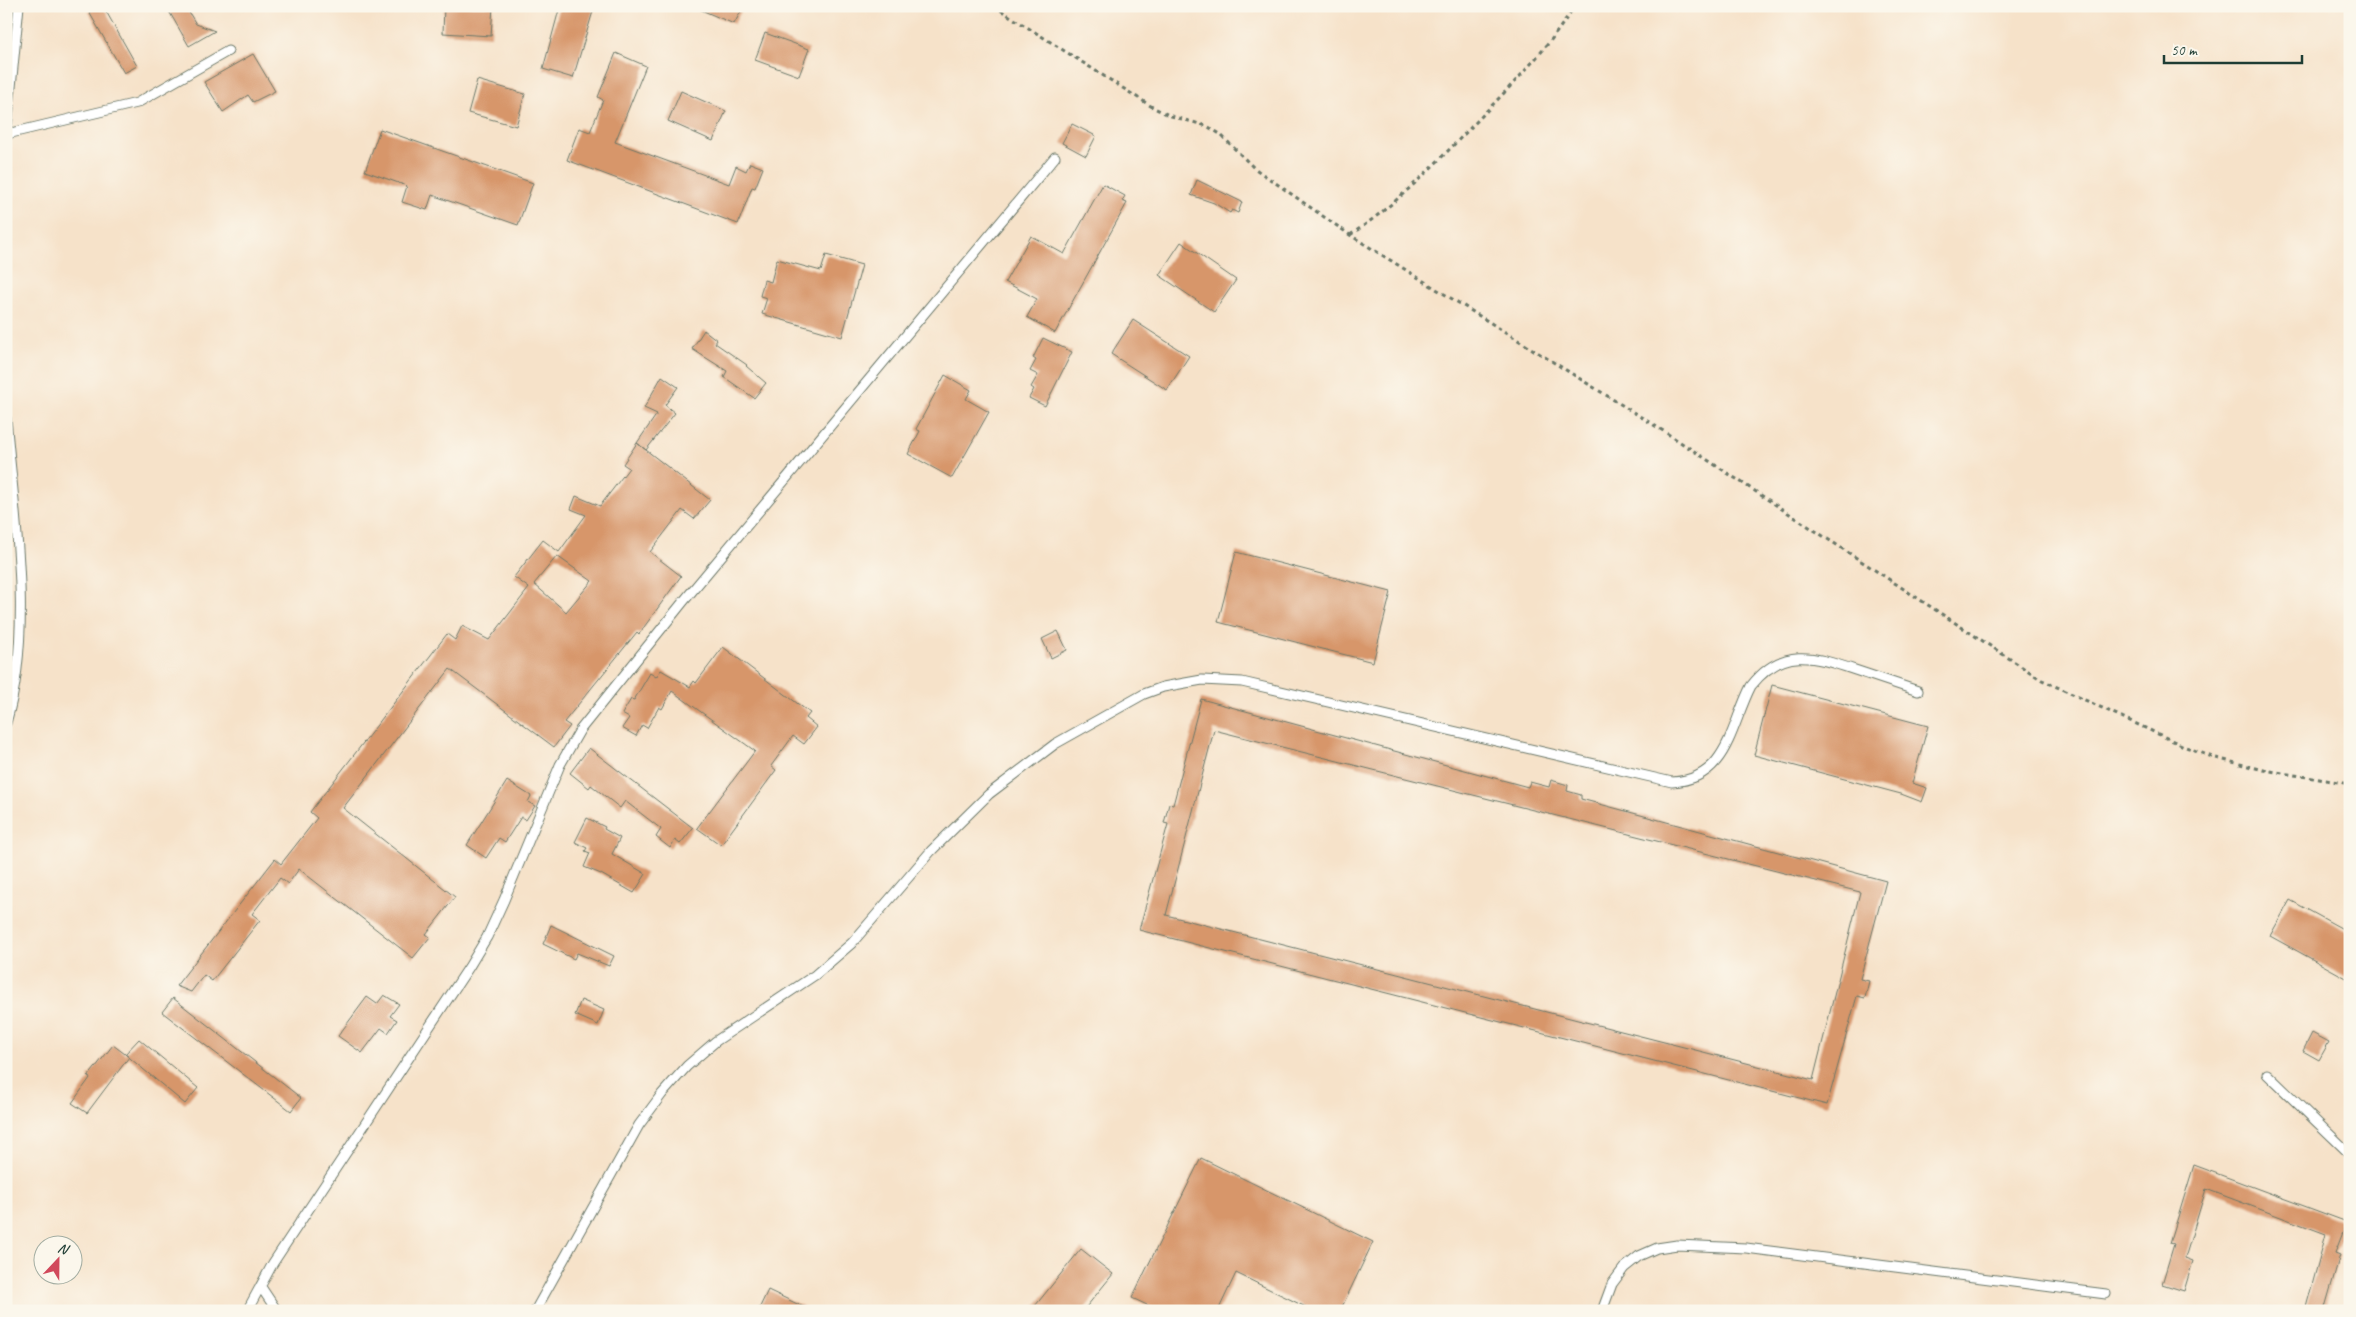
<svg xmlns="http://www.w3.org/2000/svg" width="2356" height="1317" font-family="Caveat,sans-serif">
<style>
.building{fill:#d7966b;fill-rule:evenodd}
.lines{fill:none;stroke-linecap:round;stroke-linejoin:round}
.lane-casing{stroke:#6a7768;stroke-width:11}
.path{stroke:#6a7768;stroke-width:3;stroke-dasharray:4 4;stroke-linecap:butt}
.lane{stroke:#fff;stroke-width:9}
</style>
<rect width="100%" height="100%" fill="#fbf7ec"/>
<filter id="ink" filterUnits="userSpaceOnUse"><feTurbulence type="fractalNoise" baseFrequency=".02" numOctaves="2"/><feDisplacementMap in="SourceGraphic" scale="10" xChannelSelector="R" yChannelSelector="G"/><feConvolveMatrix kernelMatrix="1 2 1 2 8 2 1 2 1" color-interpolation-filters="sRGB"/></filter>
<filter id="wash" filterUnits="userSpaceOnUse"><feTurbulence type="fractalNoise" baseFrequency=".0096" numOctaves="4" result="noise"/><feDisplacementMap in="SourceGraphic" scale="20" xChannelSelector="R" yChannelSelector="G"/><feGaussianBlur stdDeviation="1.12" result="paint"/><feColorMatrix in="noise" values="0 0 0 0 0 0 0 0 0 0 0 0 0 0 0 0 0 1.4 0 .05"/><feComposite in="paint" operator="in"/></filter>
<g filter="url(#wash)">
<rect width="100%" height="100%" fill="#f6e2c9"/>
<g id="blocks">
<path class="building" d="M98,6H103L137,66L124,73L89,12Z
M166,6H185L196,24L215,31L189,46Z
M444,6H493L491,36L443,33Z
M560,6H585L594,8L573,78L543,69Z
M692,6H744L734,24Z
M765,33L809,49L799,76L755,60Z
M616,53L646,66L615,142L729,184L736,166L746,171L750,163L763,168L755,188L752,187L738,224L567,160L579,128L590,132L603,100L598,97Z
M253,54L275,91L253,102L248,95L223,112L204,82Z
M477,80L525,94L516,126L468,113Z
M681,91L726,111L713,141L668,121Z
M1072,124L1096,136L1086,156L1062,143Z
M380,129L533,183L518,225L432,195L427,210L402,202L407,186L365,171Z
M1197,180L1242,202L1238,213L1232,210L1230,213L1214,203L1191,195Z
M1103,184L1125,196L1122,201L1127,203L1055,333L1027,317L1037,299L1005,282L1031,236L1064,254Z
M1181,242L1236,280L1214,312L1159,275Z
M826,255L862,265L842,337L762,314L767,298L760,296L764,280L771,282L777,259L821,271Z
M1133,320L1189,356L1167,390L1111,354Z
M704,330L717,340L715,343L747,365L746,366L766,383L754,398L724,377L727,371L692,349Z
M1043,338L1072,352L1045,406L1029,398L1034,389L1031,387L1038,375L1030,371L1036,360L1033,358Z
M945,375L971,390L966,399L989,412L952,478L908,454L920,431L916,429Z
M662,376L678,387L665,405L675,413L646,450L637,443L657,414L644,408Z
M637,443L710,500L694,519L682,510L650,552L681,576L639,634L637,632L564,722L570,726L554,747L450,669L343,808L455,897L426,934L430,937L413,958L299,869L288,884L280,878L252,914L260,920L212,981L204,975L191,992L176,986L275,859L281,864L317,818L310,812L447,634L455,640L462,626L489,640L529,588L514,577L543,540L559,552L586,515L571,509L576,496L600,506L629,468L623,464ZM557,556L592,581L566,612L534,584Z
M1236,552L1391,592L1373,662L1218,622Z
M1058,631L1067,650L1051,658L1042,639Z
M723,647L810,713L806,718L817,727L804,744L793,736L771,766L776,770L721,845L697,828L755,751L672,691L662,709L659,707L647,728L642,725L636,736L622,728L629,718L622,714L631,699L634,700L650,673L656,677L661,670L690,687L694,681L696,683Z
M1772,685L1928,726L1912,783L1927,788L1922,802L1901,794L1754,755Z
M1201,699L1528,787L1530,782L1549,787L1551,780L1568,785L1567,791L1581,795V799L1886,881L1860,979L1869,981L1865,998L1857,996L1827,1105L1139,930L1168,824L1164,823L1169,804L1173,805ZM1214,730L1860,892L1813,1080L1166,915Z
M589,748L693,828L680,844L675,840L670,848L656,837L661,829L625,801L620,808L591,785L589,788L570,773Z
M507,781L531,796L528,802L535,806L526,820L521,817L505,842L499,838L486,858L467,845Z
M587,818L605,827L604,829L620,838L612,854L646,874L634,893L601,874L584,867L590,853L585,851L587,848L575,842Z
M2290,900L2350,933V980L2270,936Z
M551,925L614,956L609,966L577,953L574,959L543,944Z
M384,995L399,1004L390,1016L397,1020L388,1033L381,1028L362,1053L338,1036L367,997L377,1004Z
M173,998L301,1098L291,1111L162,1012Z
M581,1000L604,1010L598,1025L575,1015Z
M2312,1033L2329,1042L2319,1060L2303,1051Z
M139,1039L198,1088L185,1104L125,1054Z
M113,1045L129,1057L87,1113L72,1103L90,1078L88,1077Z
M1201,1158L1373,1242L1340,1311H1314L1236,1273L1218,1311H1160L1132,1298Z
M2194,1165L2347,1222L2335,1253L2340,1255L2324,1311H2305L2326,1234L2206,1189L2185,1258L2193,1261L2184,1291L2162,1284L2174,1244L2170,1243Z
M1081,1249L1113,1274L1083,1311H1031Z
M768,1290L812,1311H758Z"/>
</g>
</g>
<g filter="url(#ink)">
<use href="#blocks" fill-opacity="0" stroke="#6a7768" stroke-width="1"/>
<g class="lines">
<g class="lane-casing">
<path id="lane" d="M7,134L137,103L228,51
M6,138L19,6
M6,418C14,514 34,630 6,723
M2267,1074L2350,1154
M261,1287L277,1311
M247,1311L273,1263L469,967L487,937L504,900L560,765L580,730L683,602L1055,157
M535,1311L639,1125L662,1094L687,1066L716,1041L815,975L852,943L931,851L989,794L1055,744L1144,694L1163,687L1202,680L1242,682L1672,782C1728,779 1730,727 1751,686C1782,646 1813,656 1855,670C1876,677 1897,684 1918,691
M1602,1311L1612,1284L1624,1268L1639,1256L1657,1248L1677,1245L1746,1248L2106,1294"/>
</g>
<path class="path" d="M994,6L1154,108L1171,116L1207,126L1220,134L1254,168L1350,235L1665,432L2042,680L2186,747L2212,757L2264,770L2350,784
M1350,235C1399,203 1438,161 1479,119C1513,83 1549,49 1574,6"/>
<use href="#lane" class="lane"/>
</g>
</g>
<rect width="2356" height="1317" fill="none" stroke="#fbf7ec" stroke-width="25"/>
<g transform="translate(58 1260) rotate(22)"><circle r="24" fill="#fbf7ec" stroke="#a3ada2"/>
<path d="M0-4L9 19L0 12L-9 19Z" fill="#d1495b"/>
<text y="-8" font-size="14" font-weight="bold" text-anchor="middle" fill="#1f3d34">N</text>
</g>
<path d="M2164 55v8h138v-8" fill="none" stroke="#1f3d34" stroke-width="2.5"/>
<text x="2171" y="55" font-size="15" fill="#1f3d34" stroke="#fbf7ec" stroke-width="4" paint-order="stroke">50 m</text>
</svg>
